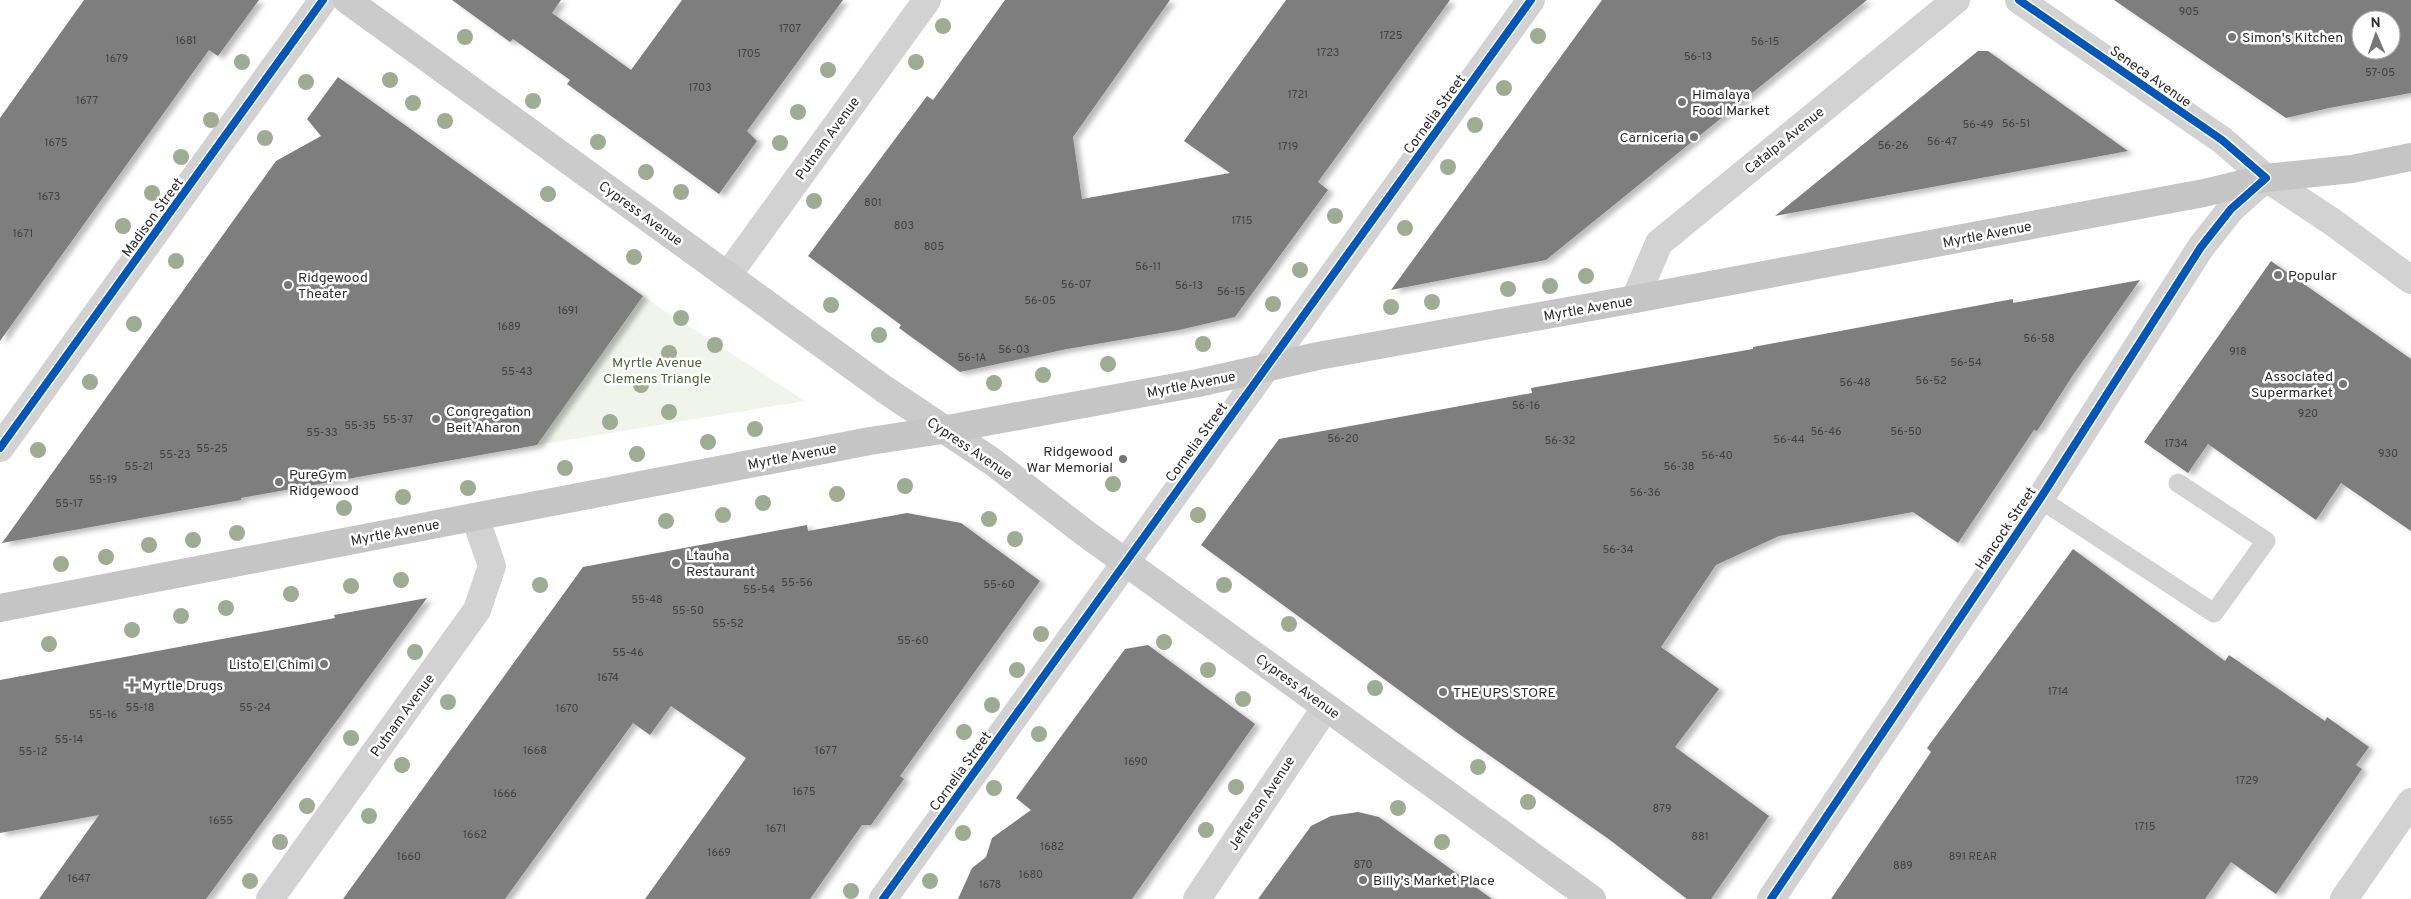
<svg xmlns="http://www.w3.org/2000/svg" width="2411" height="899" font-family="Overpass,sans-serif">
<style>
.green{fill:#f0f4eb}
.building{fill:#7e7e7e;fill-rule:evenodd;filter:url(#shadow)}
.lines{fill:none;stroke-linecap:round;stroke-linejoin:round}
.lane{stroke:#d2d2d2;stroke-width:19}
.street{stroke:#d2d2d2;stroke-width:28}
.secondary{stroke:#cbcbcb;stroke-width:28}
.primary{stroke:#c5c5c5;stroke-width:28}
.cycleway-casing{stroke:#fff;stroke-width:11}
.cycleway{stroke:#0057b8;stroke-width:8}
.tree{fill:#9eac93}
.poi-dot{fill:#767676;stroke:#fff;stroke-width:2}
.labels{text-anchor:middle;stroke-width:5;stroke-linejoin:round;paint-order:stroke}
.number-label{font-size:11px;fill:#414141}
.poi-label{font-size:14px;fill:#2d2d2d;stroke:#fff;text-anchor:start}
.street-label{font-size:14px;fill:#2d2d2d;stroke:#fff}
.park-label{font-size:14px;fill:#4f693a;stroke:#fff}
</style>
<defs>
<filter id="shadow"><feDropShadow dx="5.5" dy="3" stdDeviation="2.5" flood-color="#0004"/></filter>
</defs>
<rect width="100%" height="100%" fill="#fff"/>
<path class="green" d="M643,296L650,301L805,401L537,445Z"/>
<path class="building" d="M84,0H259L218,56L209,50L0,341V118Z
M452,0H561L552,13L631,70L682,0H843L747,131L757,141L719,194L567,84L570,80L513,39L510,42Z
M1005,0H1170L1073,137L1082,199L1230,173L1184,141L1286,0H1450L1318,182L1328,190L1235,317L1179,330L1067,349L960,372L899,328L901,325L808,256L927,96L933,100Z
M1602,0H1867L1546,260L1391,290Z
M2114,0H2411V93L2329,108L2286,118ZM2361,20H2391V50H2361Z
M1978,51H1988L2128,151L1775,216Z
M338,77L643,296L537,445L241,498V500L2,543L276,161L321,136L307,119Z
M2271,261L2411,359V531L2341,483L2316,520L2208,444L2188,473L2144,442Z
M2140,280L2073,375L2037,431L2034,430L1958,543L1913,512L1779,536L1716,565L1661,647L1719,689L1675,747L1769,816L1711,899H1687L1610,840L1459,734L1201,545L1279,439L1532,393L1531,388L1753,349V347L2013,299V303Z
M907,513L961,523L1040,581L900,776L904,779L871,825H862L810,899H645L746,758L671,706L650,735L633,723L505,899H343L583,567L807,525L808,531Z
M2073,549L2225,661L2229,655L2325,721L2327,717L2369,747L2356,765L2362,769L2276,894L2231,862L2205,899H1831L1931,752L1927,748Z
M427,598L206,899H39L99,815L0,833V680L298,625L335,618L334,615Z
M1148,645L1255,724L1132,899H958L972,868L986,857L992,838L1031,810L1016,798L1125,649Z
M1358,812L1379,817L1492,899H1258L1311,826L1331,816Z"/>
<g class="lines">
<path class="lane" d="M2040,499L2214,613L2266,541L2178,483"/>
<path class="street" d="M2019,0L2222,140L2266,178L2334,223L2411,280
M728,275L927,0
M1635,299L1659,243L1956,0
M0,448L323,0
M270,899L477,610L492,566L475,517
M883,899L1531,0
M1197,899L1326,707
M1771,899L2040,499L2201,247L2231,209L2266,178
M2344,899L2411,802"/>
<path class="secondary" d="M347,0L884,389L993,462L1085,533L1592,899"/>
<path class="primary" d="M0,608L870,441L942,430L1198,383L1318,356L1635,299L2204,193L2266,178L2352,169L2411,157"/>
<g class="cycleway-casing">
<path id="cycleway" d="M0,448L323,0
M883,899L1531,0
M1771,899L2040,499L2201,247L2231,209L2266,178L2222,140L2019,0"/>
</g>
<use href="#cycleway" class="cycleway"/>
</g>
<g class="tree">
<circle cx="943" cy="26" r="8"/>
<circle cx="1538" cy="36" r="8"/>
<circle cx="465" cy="37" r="8"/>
<circle cx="242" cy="62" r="8"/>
<circle cx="916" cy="62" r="8"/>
<circle cx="828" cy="70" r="8"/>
<circle cx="390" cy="80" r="8"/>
<circle cx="306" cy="82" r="8"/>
<circle cx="1504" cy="88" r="8"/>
<circle cx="533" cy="101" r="8"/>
<circle cx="413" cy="103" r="8"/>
<circle cx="798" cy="112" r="8"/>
<circle cx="211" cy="120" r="8"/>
<circle cx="445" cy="121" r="8"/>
<circle cx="1475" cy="125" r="8"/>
<circle cx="265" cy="138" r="8"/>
<circle cx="598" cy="142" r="8"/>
<circle cx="780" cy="143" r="8"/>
<circle cx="181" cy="157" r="8"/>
<circle cx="1448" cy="167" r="8"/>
<circle cx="646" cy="172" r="8"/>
<circle cx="681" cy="192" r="8"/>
<circle cx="152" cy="193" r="8"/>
<circle cx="548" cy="194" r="8"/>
<circle cx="814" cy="201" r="8"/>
<circle cx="1335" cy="216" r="8"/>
<circle cx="123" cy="226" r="8"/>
<circle cx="1405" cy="228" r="8"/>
<circle cx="634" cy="257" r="8"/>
<circle cx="176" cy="261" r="8"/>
<circle cx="1300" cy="270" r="8"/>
<circle cx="1586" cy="276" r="8"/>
<circle cx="1550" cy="286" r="8"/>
<circle cx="1508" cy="289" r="8"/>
<circle cx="1432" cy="302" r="8"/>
<circle cx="1273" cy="304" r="8"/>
<circle cx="831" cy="305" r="8"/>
<circle cx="1391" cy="307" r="8"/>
<circle cx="681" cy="318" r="8"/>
<circle cx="134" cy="324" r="8"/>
<circle cx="879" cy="335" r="8"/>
<circle cx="1203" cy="344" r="8"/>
<circle cx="715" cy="345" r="8"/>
<circle cx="669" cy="353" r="8"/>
<circle cx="1108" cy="364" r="8"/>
<circle cx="1043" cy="375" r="8"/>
<circle cx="90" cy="382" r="8"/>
<circle cx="994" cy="383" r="8"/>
<circle cx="641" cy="385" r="8"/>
<circle cx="669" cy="412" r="8"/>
<circle cx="610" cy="422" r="8"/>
<circle cx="755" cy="429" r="8"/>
<circle cx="708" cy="442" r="8"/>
<circle cx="38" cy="450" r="8"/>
<circle cx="637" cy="454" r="8"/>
<circle cx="565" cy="468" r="8"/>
<circle cx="1113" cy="484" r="8"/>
<circle cx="905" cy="486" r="8"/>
<circle cx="468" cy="488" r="8"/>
<circle cx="837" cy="494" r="8"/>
<circle cx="403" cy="497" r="8"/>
<circle cx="763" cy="503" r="8"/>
<circle cx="344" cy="508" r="8"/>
<circle cx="723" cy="515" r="8"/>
<circle cx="1198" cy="515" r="8"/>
<circle cx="989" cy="519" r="8"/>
<circle cx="666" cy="521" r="8"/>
<circle cx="237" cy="533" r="8"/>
<circle cx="1015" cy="539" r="8"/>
<circle cx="193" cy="540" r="8"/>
<circle cx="149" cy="545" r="8"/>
<circle cx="106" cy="557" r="8"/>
<circle cx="61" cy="564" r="8"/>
<circle cx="401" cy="580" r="8"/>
<circle cx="540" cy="585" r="8"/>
<circle cx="1224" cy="585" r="8"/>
<circle cx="351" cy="586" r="8"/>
<circle cx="291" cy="594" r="8"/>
<circle cx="226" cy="608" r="8"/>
<circle cx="181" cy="616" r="8"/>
<circle cx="1289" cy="624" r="8"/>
<circle cx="132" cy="630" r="8"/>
<circle cx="1041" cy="634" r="8"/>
<circle cx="1164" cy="642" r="8"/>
<circle cx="49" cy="644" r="8"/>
<circle cx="415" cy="652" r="8"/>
<circle cx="1017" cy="670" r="8"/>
<circle cx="1208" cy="670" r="8"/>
<circle cx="1375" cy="688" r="8"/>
<circle cx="1243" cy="699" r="8"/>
<circle cx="448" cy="702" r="8"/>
<circle cx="992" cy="705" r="8"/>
<circle cx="964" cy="732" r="8"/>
<circle cx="1039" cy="734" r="8"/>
<circle cx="351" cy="738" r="8"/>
<circle cx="402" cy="765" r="8"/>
<circle cx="1478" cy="767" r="8"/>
<circle cx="1236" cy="787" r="8"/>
<circle cx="994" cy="788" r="8"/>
<circle cx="1528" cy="802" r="8"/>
<circle cx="307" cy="806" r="8"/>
<circle cx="1398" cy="808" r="8"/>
<circle cx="369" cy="816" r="8"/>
<circle cx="1206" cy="830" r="8"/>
<circle cx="963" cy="833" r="8"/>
<circle cx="280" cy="842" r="8"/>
<circle cx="1442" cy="842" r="8"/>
<circle cx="250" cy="881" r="8"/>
<circle cx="930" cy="881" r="8"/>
<circle cx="851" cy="891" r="8"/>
</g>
<g class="poi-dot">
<circle cx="2232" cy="37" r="5"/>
<circle cx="1682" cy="102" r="5"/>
<circle cx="1694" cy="137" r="5"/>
<circle cx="2278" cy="275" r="5"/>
<circle cx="288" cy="285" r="5"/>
<circle cx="2343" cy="384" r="5"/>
<circle cx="436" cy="419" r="5"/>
<circle cx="1123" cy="459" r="5"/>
<circle cx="279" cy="482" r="5"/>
<circle cx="676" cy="563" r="5"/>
<circle cx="324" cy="664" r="5"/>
<path d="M129.5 677.5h5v5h5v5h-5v5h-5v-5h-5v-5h5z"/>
<circle cx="1443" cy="692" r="5"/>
<circle cx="1363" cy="880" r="5"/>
</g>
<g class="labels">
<g class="number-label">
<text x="2189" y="15">905</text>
<text x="790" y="32">1707</text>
<text x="1391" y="39">1725</text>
<text x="186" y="44">1681</text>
<text x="1765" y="45">56-15</text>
<text x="1328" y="56">1723</text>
<text x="749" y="57">1705</text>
<text x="1698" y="60">56-13</text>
<text x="117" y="62">1679</text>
<text x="2380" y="76">57-05</text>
<text x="700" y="91">1703</text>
<text x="1298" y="98">1721</text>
<text x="87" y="104">1677</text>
<text x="2016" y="127">56-51</text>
<text x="1978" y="128">56-49</text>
<text x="1942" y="145">56-47</text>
<text x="56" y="146">1675</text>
<text x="1893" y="149">56-26</text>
<text x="1288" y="150">1719</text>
<text x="49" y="200">1673</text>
<text x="873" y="206">801</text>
<text x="1242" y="224">1715</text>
<text x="904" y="229">803</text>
<text x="23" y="237">1671</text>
<text x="934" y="250">805</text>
<text x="1148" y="270">56-11</text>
<text x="1076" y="288">56-07</text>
<text x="1189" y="289">56-13</text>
<text x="1231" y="295">56-15</text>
<text x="1040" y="304">56-05</text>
<text x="568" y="314">1691</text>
<text x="509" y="330">1689</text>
<text x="2039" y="342">56-58</text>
<text x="1014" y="353">56-03</text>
<text x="2238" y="355">918</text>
<text x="972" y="361">56-1A</text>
<text x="1966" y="366">56-54</text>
<text x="517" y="375">55-43</text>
<text x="1931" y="384">56-52</text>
<text x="1855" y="386">56-48</text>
<text x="1526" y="409">56-16</text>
<text x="2308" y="417">920</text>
<text x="398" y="423">55-37</text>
<text x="360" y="429">55-35</text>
<text x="1826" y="435">56-46</text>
<text x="1906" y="435">56-50</text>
<text x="322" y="436">55-33</text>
<text x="1343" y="442">56-20</text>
<text x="1789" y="443">56-44</text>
<text x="1560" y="444">56-32</text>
<text x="2176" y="447">1734</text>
<text x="212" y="452">55-25</text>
<text x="2388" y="457">930</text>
<text x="175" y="458">55-23</text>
<text x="1717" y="459">56-40</text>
<text x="139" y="470">55-21</text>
<text x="1679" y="470">56-38</text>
<text x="103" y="483">55-19</text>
<text x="1645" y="496">56-36</text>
<text x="69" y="507">55-17</text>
<text x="1618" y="553">56-34</text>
<text x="797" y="586">55-56</text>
<text x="999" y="588">55-60</text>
<text x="759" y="593">55-54</text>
<text x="647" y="603">55-48</text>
<text x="688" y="614">55-50</text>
<text x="728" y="627">55-52</text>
<text x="913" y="644">55-60</text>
<text x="628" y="656">55-46</text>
<text x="608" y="681">1674</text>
<text x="2058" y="695">1714</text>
<text x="140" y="711">55-18</text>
<text x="255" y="711">55-24</text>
<text x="567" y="712">1670</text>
<text x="103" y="718">55-16</text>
<text x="69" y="743">55-14</text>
<text x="535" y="754">1668</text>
<text x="826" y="754">1677</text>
<text x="33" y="755">55-12</text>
<text x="1136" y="765">1690</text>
<text x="2247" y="784">1729</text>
<text x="804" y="795">1675</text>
<text x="505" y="797">1666</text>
<text x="1662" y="812">879</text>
<text x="221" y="824">1655</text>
<text x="2145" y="830">1715</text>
<text x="776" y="832">1671</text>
<text x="475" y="838">1662</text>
<text x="1700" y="840">881</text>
<text x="1052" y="850">1682</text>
<text x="719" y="856">1669</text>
<text x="409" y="860">1660</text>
<text x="1973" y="860">891 REAR</text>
<text x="1363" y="868">870</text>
<text x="1903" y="869">889</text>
<text x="1031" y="878">1680</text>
<text x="79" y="882">1647</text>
<text x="990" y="888">1678</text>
</g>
<g class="poi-label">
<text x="2242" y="42">Simon's Kitchen</text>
<text x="1692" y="99">Himalaya<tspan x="1692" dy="16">Food Market</tspan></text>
<text x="1684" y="142" text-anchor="end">Carniceria</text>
<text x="2288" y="280">Popular</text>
<text x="298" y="282">Ridgewood<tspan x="298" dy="16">Theater</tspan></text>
<text x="2333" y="381" text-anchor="end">Associated<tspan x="2333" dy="16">Supermarket</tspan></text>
<text x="446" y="416">Congregation<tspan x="446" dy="16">Beit Aharon</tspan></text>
<text x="1113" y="456" text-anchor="end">Ridgewood<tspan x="1113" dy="16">War Memorial</tspan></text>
<text x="289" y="479">PureGym<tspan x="289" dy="16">Ridgewood</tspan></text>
<text x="686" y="560">Ltauha<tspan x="686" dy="16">Restaurant</tspan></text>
<text x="314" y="669" text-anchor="end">Listo El Chimi</text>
<text x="142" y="690">Myrtle Drugs</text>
<text x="1453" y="697">THE UPS STORE</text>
<text x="1373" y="885">Billy's Market Place</text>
</g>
<g class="street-label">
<text transform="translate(2151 76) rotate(35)" y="5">Seneca Avenue</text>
<text transform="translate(1434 114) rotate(-54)" y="5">Cornelia Street</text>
<text transform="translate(827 138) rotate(-54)" y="5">Putnam Avenue</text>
<text transform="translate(1784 140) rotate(-39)" y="5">Catalpa Avenue</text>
<text transform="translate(641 213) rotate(36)" y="5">Cypress Avenue</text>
<text transform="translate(152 217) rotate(-54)" y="5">Madison Street</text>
<text transform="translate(1987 234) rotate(-11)" y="5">Myrtle Avenue</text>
<text transform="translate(1588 308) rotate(-10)" y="5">Myrtle Avenue</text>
<text transform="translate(1191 384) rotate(-11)" y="5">Myrtle Avenue</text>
<text transform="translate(1196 442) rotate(-54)" y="5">Cornelia Street</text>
<text transform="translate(970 448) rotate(34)" y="5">Cypress Avenue</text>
<text transform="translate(792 456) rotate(-11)" y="5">Myrtle Avenue</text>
<text transform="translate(2005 528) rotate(-56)" y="5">Hancock Street</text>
<text transform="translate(395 532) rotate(-11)" y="5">Myrtle Avenue</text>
<text transform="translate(1298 686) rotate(36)" y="5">Cypress Avenue</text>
<text transform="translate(402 715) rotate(-54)" y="5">Putnam Avenue</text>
<text transform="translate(960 771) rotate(-54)" y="5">Cornelia Street</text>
<text transform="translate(1261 803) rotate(-57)" y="5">Jefferson Avenue</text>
</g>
<g class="park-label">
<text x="657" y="367">Myrtle Avenue<tspan x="657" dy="16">Clemens Triangle</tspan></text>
</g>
</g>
<g transform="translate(2376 35) rotate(358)"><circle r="24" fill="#ffffff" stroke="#ababab"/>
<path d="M0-4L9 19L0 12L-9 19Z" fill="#767676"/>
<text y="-8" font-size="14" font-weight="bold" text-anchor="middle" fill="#2d2d2d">N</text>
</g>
</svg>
